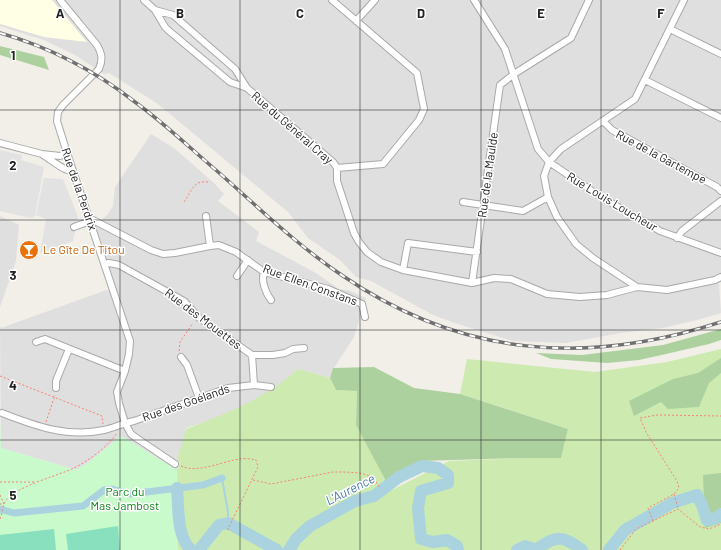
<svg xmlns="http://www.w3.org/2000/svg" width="721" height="550" font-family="Barlow,sans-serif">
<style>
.residential{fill:#e0dfdf}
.education{fill:#ffffe5}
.grass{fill:#cdebb0}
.forest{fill:#add19e}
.park{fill:#c8facc}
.pitch{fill:#88e0be}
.parking{fill:#e2e2e2}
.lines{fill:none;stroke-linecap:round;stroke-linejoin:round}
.stream{stroke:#aad3df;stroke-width:2}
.canal{stroke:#aad3df;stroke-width:7}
.river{stroke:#aad3df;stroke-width:12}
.minor-casing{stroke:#a9a9a9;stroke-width:8}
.path{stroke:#fa8072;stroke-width:1;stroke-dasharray:2 2;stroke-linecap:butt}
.minor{stroke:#fff;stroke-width:6}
.rail-casing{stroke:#707070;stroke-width:3.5}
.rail{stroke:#fff;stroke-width:2;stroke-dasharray:6;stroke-linecap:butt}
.grid{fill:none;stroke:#222;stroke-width:1;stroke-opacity:0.55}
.labels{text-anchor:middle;stroke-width:3;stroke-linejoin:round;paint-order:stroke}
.street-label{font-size:12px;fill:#222;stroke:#fff}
.food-label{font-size:12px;fill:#c56008;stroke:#fff;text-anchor:start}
.park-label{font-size:12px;fill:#0c8416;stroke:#fff}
.water-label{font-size:13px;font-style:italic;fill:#4a7aab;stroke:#fff}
.grid-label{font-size:13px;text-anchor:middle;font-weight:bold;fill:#222;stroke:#fff;stroke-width:3;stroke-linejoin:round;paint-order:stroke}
</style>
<rect width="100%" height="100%" fill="#f2efe9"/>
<path class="residential" d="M0,0H721V282L719,283L721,313L701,319L663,328L621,333L565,343L512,341L455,323L433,315L371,281L356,277L340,260L308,238L288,212L158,104L109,73L104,74L75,55L44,40L0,26Z
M151,134L174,148L214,183L224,194L218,201L259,232L256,241L316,273L339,289L348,290L366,298L354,337L334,368L330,378L298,369L285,381L259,398L219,417L186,428L177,470L121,436L89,462L77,470L1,448L0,324L1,328L112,288L90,221L98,223L108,214L113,206L115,187Z
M0,216L19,225L16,261L0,307Z"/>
<path class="education" d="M0,0H52L87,42L44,37L0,24Z"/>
<path class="grass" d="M721,349V550H178L177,470L180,463L177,460L186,429C227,413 265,399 298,369L330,378L336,390L357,391L356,425L392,490L449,461L521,458H561L568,429L460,394L467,359L595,372L667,362Z"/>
<path class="forest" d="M0,46L44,57L49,70L0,55Z
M721,329V340L709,344L666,354L639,360L607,363L551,359L536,353L582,355L663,345Z
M721,358V373L709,383L699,407L668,409L661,402L634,416L629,401L673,379L698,373Z
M374,367L414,388L460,394L568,429L561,458H521L420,461L386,481L356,425L357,391L336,390L330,378L333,368Z
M721,473V523L705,528L703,475Z"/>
<path class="park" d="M0,420L1,448L76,470L89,462L121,436L177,470L178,550H0Z"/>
<path class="pitch" d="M118,526L120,550H68L66,534Z
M54,529L56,550H0V535Z"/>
<path class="parking" d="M178,19L232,66L223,77L168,30Z
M0,150L22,155L21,160L44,167L35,216L30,218L0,211Z
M44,178L63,179L78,217L73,241L40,253L46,219L36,215Z"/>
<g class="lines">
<path class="stream" d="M222,478L228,512V523"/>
<path class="canal" d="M0,509L14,513L83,506L104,490L112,489L130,494L203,485L222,478"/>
<path class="river" d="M177,488C179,508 176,535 191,550
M199,550L219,525L228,523L277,550
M289,550L296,539L310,526L355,501L374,496L399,477L422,466L438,468L448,475V483L421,491L418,508L421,539L433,542L447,540L457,546L458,550
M517,550L525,546L536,550
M536,550C555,535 563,535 582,550
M609,550L625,530L672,503L697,495L702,505L707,520L715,519L721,514"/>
<g class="minor-casing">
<path id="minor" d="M60,0L97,45C102,54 103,59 99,69L63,105L58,112L57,121L67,153L130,341L129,354L125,371L117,392L119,403L125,423L131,434L135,437L175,464
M144,0L155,10L165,27L168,30L230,82L247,88
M332,0L417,73L424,109L419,120L383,164L337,168
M474,0L505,49L538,149L549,162L601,197L660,231L721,253
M155,10L173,15L235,69L247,88L333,162L337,168
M356,21L375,0
M670,29L721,54
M645,80L721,118
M603,121L612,130L717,187L721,191
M0,143L42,154L60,156L67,153
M43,155C52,160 63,171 73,171
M337,168V181L354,233L359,242L367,252L381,262L403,270L472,283L494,278L511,279L547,294L580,297L607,295L637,287L667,290L715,280L721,277
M463,202L523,211L548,197
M206,216L210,246
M74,227L93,220L151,250L163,254L175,253L210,246L219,245L236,252L264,272L328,289L362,304L365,317
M677,238L682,231L721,201
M105,264L109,263L119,265L184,301L198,317L252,355H273L285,353L293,349L304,348
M403,270L408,243L477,252
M264,272C261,280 265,292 271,300
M237,276L248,260
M472,283L500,85L514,74L571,38L589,0
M637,287L593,258L576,244L557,217L548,197L544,176L549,162L561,149L635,99L684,0
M36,342L45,339L125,371
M252,355L254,385
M181,357L187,365L199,398
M56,388V381L69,349
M2,413C35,426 68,438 104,430C114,428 123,423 134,421L228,388L254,385L271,387"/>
</g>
<path class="path" d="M184,202C192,191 193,180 208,182
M179,351L180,342L193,323
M0,376L102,416L103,424
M46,422L55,395
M181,466C197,474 223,461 240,459C245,458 251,459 256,460L258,467L227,531
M253,480L271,484L333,472H344L360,473L373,477L380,488
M0,482H35
M674,494L678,508
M0,495L4,504H0
M0,519C2,514 2,509 4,504C11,487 58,476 74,468C90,460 107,447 117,433
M653,521L648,508L674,494L679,488L677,481L646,432L640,418L657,415L721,416
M620,550L636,529L678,509L700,527L709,529L721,524"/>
<use href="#minor" class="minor"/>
<g class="rail-casing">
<path id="rail" d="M0,33C49,47 95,71 135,102C164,123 190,148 217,171C258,207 298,246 343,276C462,357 587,366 721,322"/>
</g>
<use href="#rail" class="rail"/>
</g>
<path class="grid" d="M120,0V550M240,0V550M360,0V550M481,0V550M601,0V550M0,110H721M0,220H721M0,330H721M0,440H721"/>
<defs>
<g id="bar-disc" transform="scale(1)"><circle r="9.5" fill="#e8710a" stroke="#fff"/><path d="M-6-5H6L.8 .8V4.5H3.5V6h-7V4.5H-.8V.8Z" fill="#fff"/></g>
</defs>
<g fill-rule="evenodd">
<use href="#bar-disc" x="29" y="250"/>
</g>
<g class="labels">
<g class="street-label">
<text transform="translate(292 128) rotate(41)" y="4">Rue du Général Cray</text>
<text transform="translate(661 157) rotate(28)" y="4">Rue de la Gartempe</text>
<text transform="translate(488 175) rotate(-82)" y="4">Rue de la Maulde</text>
<text transform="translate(79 189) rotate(71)" y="4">Rue de la Perdrix</text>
<text transform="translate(612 202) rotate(31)" y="4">Rue Louis Loucheur</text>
<text transform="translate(310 285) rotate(20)" y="4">Rue Ellen Constans</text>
<text transform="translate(203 319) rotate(37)" y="4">Rue des Mouettes</text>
<text transform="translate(186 403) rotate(-19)" y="4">Rue des Goélands</text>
</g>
<g class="food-label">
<text x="43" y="254">Le Gîte De Titou</text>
</g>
<g class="park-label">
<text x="125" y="496">Parc du<tspan x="125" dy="14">Mas Jambost</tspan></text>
</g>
<g class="water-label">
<text transform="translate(350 489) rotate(-27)" y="5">L'Aurence</text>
</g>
</g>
<g class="grid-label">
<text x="60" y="18">A</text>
<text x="180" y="18">B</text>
<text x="300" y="18">C</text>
<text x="421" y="18">D</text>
<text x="541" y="18">E</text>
<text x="661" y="18">F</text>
<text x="13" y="60">1</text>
<text x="13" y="170">2</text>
<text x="13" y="280">3</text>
<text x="13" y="390">4</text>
<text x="13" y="500">5</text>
</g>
</svg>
